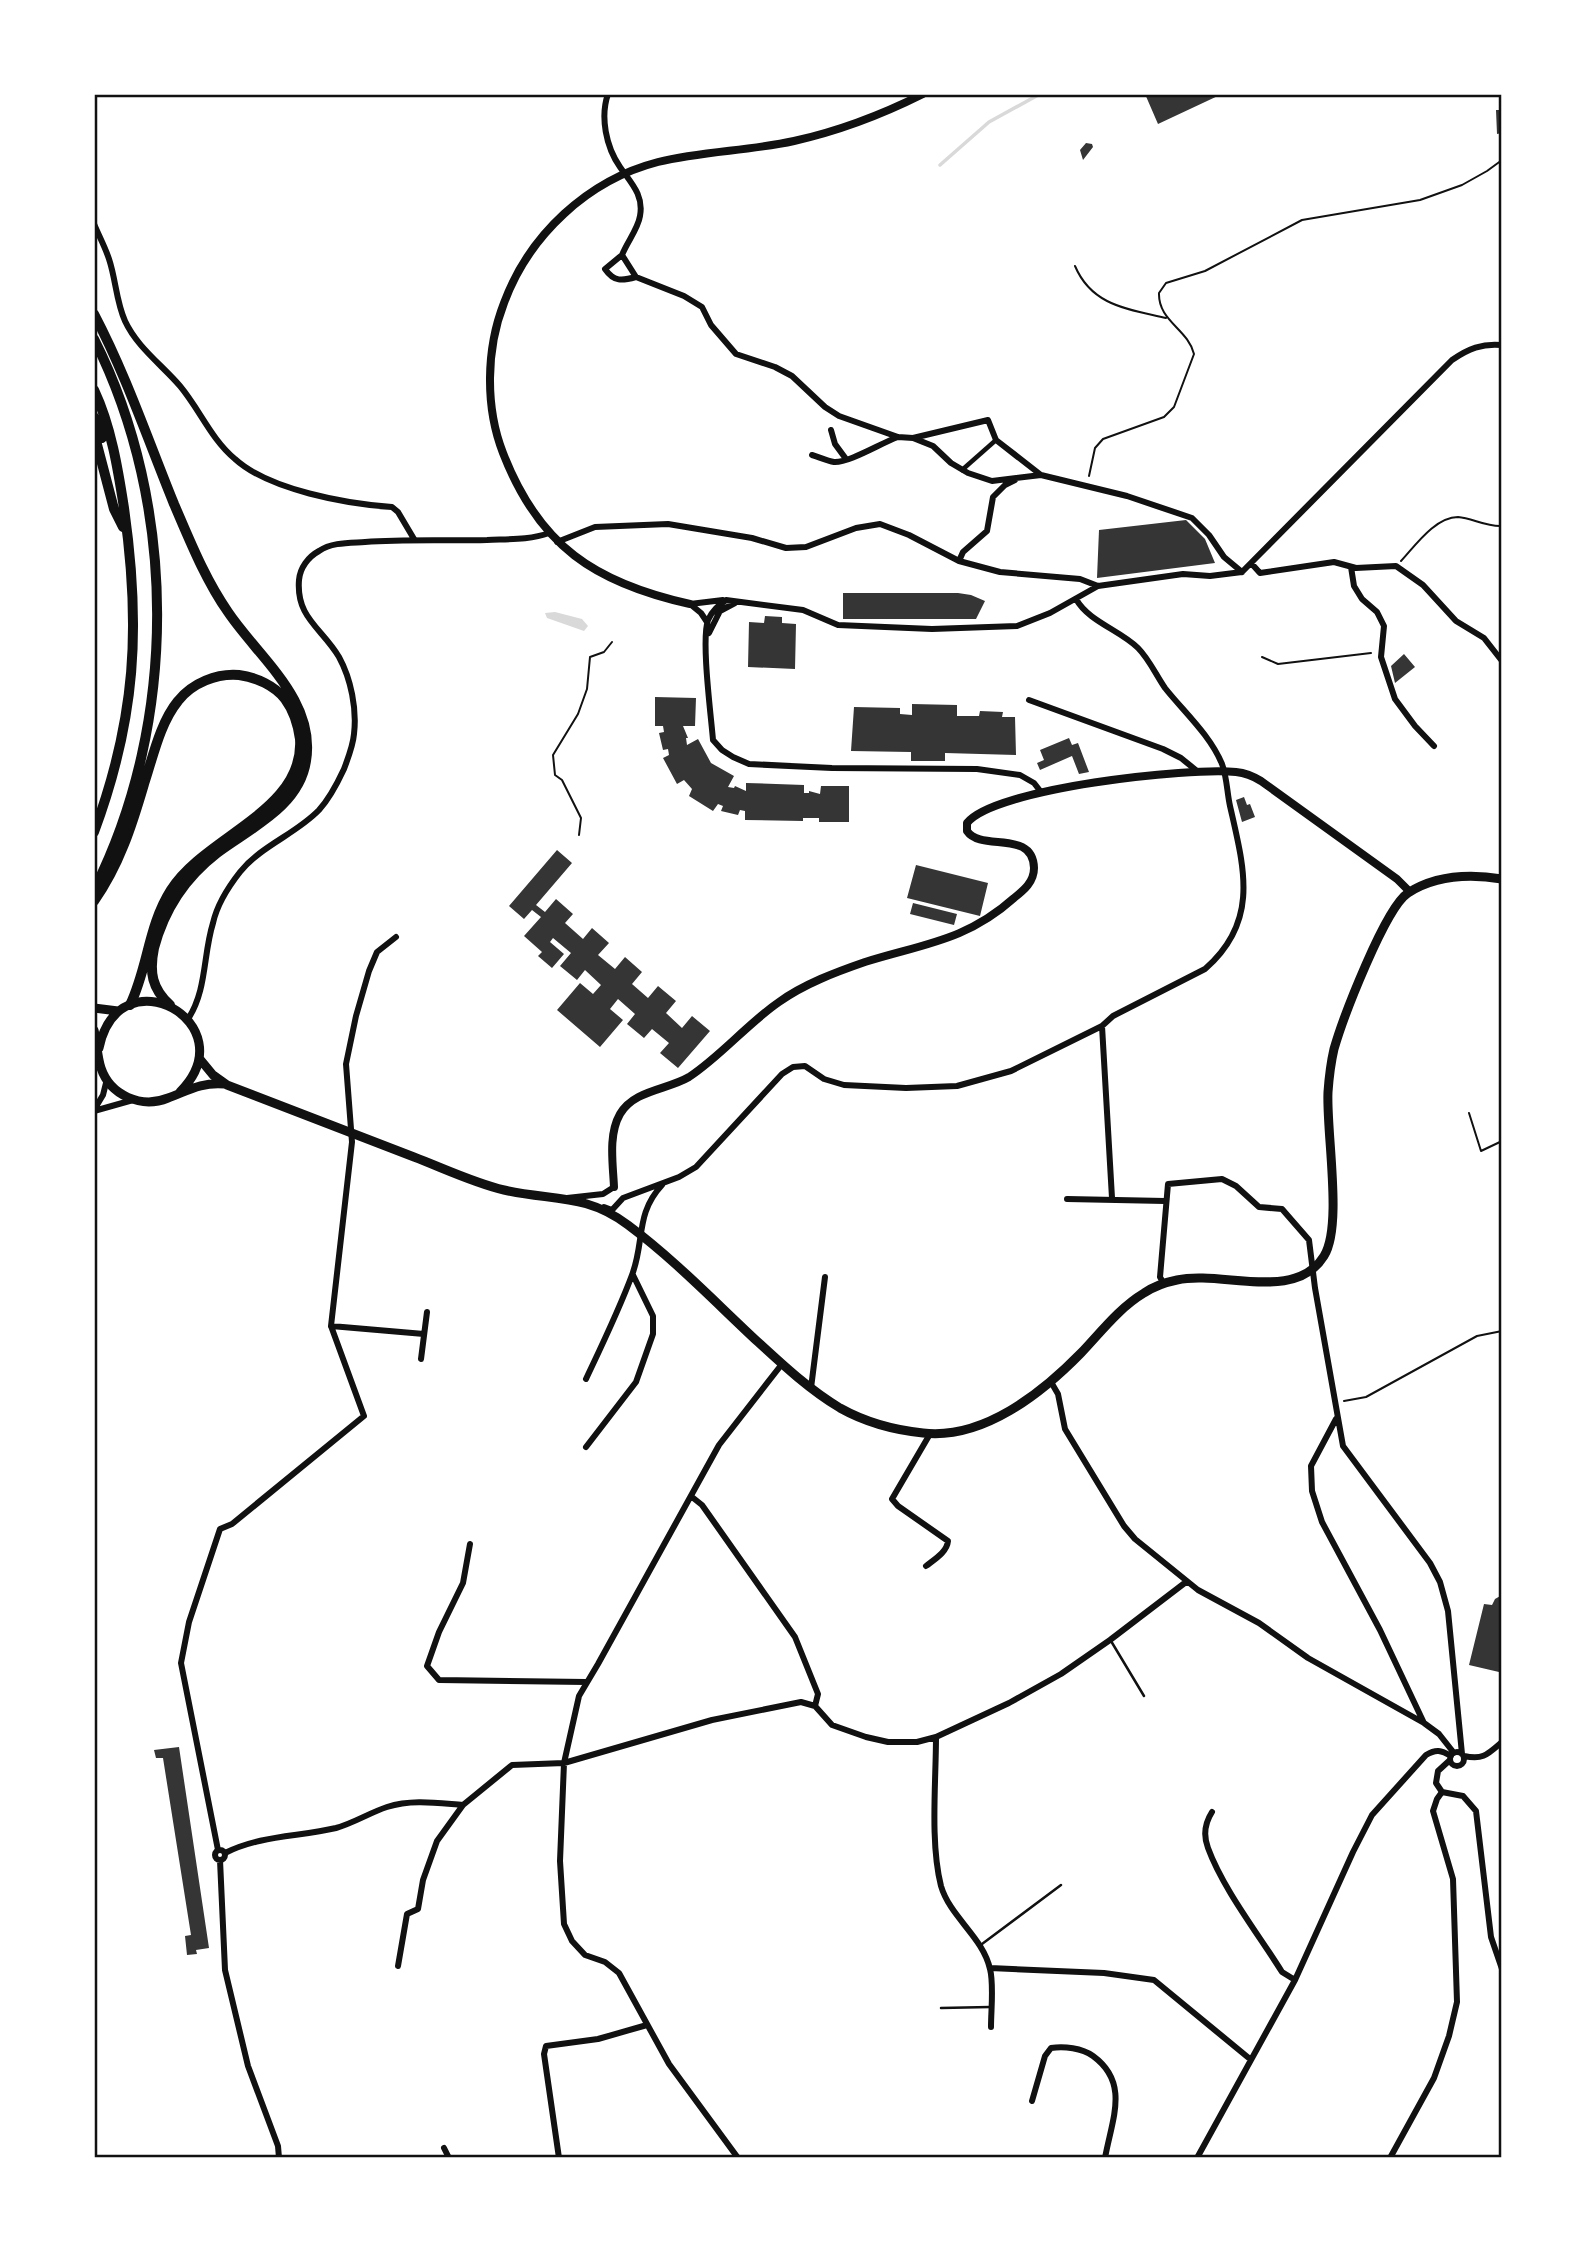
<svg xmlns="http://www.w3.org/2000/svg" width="1596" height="2252" font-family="Cabin,sans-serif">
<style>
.water{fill:#d9d9d9}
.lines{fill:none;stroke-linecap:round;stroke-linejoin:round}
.stream{stroke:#d9d9d9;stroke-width:3.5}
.building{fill:#353535}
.path{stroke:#111;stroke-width:2}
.service{stroke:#111;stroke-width:2.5}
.pedestrian{stroke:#111;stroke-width:4.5}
.minor{stroke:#111;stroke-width:6}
.tertiary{stroke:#111;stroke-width:8}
.secondary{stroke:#111;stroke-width:9}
.motorway{stroke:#111;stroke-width:10}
.neatline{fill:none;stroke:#111;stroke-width:2.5}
</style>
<rect width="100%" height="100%" fill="#fff"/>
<path class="water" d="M555,612L582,619L588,626L584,631L547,618L545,613Z"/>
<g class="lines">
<path class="stream" d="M940,165L989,122L1040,94"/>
</g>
<path class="building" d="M1145,94H1222L1158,124Z
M1496,110H1502V133L1497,134Z
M1086,143L1092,144L1093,147L1083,160L1080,150Z
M1186,520L1205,539L1215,563L1097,578L1099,530Z
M843,593H958L971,595L985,601L976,619H843Z
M765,616L782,617V623L796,624L795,669L748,667L749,622L764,623Z
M1404,654L1415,667L1395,683L1391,666Z
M655,697L696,698L695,726H683L688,738H686L687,745L698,739L711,763L734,776L728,787L734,788L735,786L746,791V783L804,785V793H809V791L820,794L821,786H849V822H819V818H803V821L745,820V811L740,810L738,815L721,811L723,806L718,804L713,811L689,796L692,789L684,780L677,784L663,758L669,755L668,749L663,750L659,733L664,732L663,726H655Z
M912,704L957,705V716H979L980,711L1003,712L1002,717H1015L1016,755L945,753V761H911V752L851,751L854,707L900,708V714L912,715Z
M1069,738L1072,745L1078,743L1089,772L1079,774L1072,756L1040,770L1037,763L1044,760L1040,750Z
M1244,797L1247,805L1250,804L1255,817L1242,822L1236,800Z
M557,850L572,863L536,905L545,912L556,899L573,914L565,923L583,939L592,928L609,943L598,955L615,969L625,957L642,972L632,984L648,998L658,986L676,1001L666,1013L682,1028L692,1016L710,1031L678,1068L660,1053L669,1043L652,1029L644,1038L627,1024L635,1014L618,999L610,1009L623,1020L600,1047L557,1010L580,983L593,994L601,985L585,970L577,980L560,966L571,953L553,938L550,942L564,954L552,968L538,956L542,952L524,936L541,917L532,910L524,919L509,906Z
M916,865L988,883L980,916L907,898Z
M913,903L957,914L954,925L910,914Z
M1502,1595V1662L1499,1672L1469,1665L1484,1604L1492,1605L1495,1599Z
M179,1747L209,1948L196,1950L197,1954L187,1955L185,1936L191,1935L163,1758H156L154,1750Z"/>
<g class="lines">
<path class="path" d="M1075,266C1092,306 1128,309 1166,318
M1089,476L1095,448L1103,439L1164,417L1174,407L1194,354C1188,329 1158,321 1159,293L1166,283L1205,271L1302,220L1420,200L1462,185L1487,171L1502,160
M1401,561C1415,546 1435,517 1458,517C1472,518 1486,527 1502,526
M1262,657L1278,664L1371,653
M579,835L581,818L562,780L555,775L553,755L578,714L587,689L590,657L604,652L612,642
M1469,1113L1481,1151L1502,1141
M1344,1401L1366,1397L1477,1336L1502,1331"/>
<path class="service" d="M1111,1641L1144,1696
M982,1944L1061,1885
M941,2008L990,2007"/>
<path class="pedestrian" d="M962,470L996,440"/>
<path class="minor" d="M608,94C600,117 606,147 620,167C631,183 644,195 640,216C638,229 627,242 622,255L636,277L684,296L702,307L711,325L736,354L775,367L792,376L825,407L839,416L898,437L913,438L988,420L996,440L1041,475
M94,224C99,236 105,247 109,259C116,280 116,301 125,321C137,347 162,365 180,386C200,410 211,439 235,459C269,490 347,504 392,507L398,512L414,539
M622,255L605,269C614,282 622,281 636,277
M831,430L835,444L846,459
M913,438L933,446L951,463L968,473L992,481L1041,475L1127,496L1192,518L1209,535L1224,557L1242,572
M812,455C819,457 827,461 834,462C849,463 881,443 898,437
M557,542L595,527L668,524L752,538L786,548L806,547L856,528L880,524L909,535L959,561L1000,572L1080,579L1098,586L1183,574L1210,576L1242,572
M959,561L963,552L987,531L993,497L1005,485L1015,480
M1251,563L1260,573L1334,562L1356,568L1396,566L1423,585L1456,621L1484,638L1502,661
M1351,567L1354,586L1362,599L1377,612L1384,626L1381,657L1395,699L1415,726L1434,746
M1242,572L1452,360C1468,349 1482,343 1502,345
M690,604L723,600
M690,604L701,613L707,622
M709,633L720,611L735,603
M1029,700L1163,749L1181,758L1197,771
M1041,792L1034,783L1020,775L977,769L832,768L749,764L733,757L722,750L713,740C711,715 701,640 708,620C712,611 718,606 726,600L803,610L838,625L932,629L1017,626L1050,613L1098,586
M188,1019C207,990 203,955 213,923C217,905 229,886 240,872C262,845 296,834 319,810C330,798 337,784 344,769C348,758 353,746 354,734C357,709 351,679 339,657C322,628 296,618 299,580C300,568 308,557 319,551C332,542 350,543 365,542C406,539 446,541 487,540C508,539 530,540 549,533
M1102,1026L1112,1198
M94,1110L103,1095L107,1079
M94,1111L133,1100
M567,1198L603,1194L614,1187
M1067,1199L1165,1201
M604,1207L612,1210L623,1198L679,1177L696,1167L782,1074L793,1067L805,1066L824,1079L844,1085L906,1088L957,1086L1011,1071L1102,1026L1113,1016L1205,969C1260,921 1244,868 1230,806C1227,793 1227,777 1222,764C1210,735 1184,712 1165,688C1156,675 1149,659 1138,648C1120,630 1089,622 1076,599
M1164,1284L1160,1277L1168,1184L1222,1179L1236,1186L1259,1207L1282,1209L1309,1240L1315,1288L1343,1446L1430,1563L1440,1582L1448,1611L1462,1754
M331,1326L424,1334
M421,1359L427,1312
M586,1379C602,1345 619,1310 632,1275C645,1241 635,1214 662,1185
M1051,1382L1058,1394L1065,1429L1124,1526L1135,1539L1198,1590L1259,1623L1308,1658L1424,1723L1439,1734L1454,1753
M811,1388L825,1277
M1336,1419L1311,1466L1312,1491L1322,1522L1380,1630L1423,1721
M586,1447L636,1382L653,1334V1316L633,1275
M692,1497L702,1505L795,1637L818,1694L815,1706
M470,1544L463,1583L439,1632L427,1666L439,1680L586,1682
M926,1566C935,1559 947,1552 948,1541L898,1506L892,1499L930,1434
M936,1737C936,1782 930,1843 941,1886C950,1917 983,1937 990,1969C994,1984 991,2010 991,2027
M1450 1759a7 7 0 1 1 14 0a7 7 0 1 1-14 0Z
M1464,1756C1483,1760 1487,1755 1502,1742
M1450,1760L1438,1771L1436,1783L1442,1792L1463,1796L1476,1811L1491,1937L1502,1969
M1212,1812C1205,1823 1203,1835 1208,1848C1223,1889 1259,1935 1282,1972L1295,1980
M215 1855a5 5 0 1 1 10 0a5 5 0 1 1-10 0Z
M218,1850L181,1663L189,1622L220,1529L232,1524L364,1416L331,1326L352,1142L346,1064L356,1016L369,971L377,952L396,937
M225,1853C261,1835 298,1837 336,1828C354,1823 369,1813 387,1807C412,1799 437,1803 463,1805L512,1765L564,1763L712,1720L801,1702L815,1706L832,1725L866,1737L888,1742H917L936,1737L1009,1703L1061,1674L1110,1640L1186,1582
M220,1860L225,1970L248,2066L278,2146L279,2158
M398,1966L407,1914L418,1909L423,1880L437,1841L463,1805
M990,1968L1104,1973L1154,1980L1250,2059
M1032,2101L1045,2056L1051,2048C1064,2046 1082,2048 1093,2056C1130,2083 1112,2119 1105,2158
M444,2148L449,2158
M559,2158L544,2054L546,2046L598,2039L647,2025
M738,2158L669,2064L619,1973L605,1962L585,1955L572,1941L564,1924L560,1861L564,1763L579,1696L598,1664L719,1445L782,1364
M1197,2158L1295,1980L1353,1852L1372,1815L1426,1755C1436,1749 1441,1750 1451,1756
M1390,2158L1434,2078L1449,2036L1457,2002L1453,1879L1433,1811L1437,1799L1442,1792"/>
<path class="tertiary" d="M690,604C595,583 539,546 503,453C485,407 486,349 504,303C529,235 588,180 658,162C703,151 749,151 794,141C839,131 881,115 923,94
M614,1187C613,1164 608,1135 620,1114C634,1090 667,1090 689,1077C721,1056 747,1024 779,1002C804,984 836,972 865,962C922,944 966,941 1014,898C1024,890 1034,882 1034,868C1033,829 981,852 967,831V823C994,788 1190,767 1236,772C1246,773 1253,776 1261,781L1397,879L1410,892"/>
<path class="secondary" d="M94,1008L118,1011
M94,1030C97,1042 97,1056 101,1068C110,1095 141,1109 168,1098C189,1090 201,1082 225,1084
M99,1048C119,952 248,1023 180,1092
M199,1058L213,1075L227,1085C289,1109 351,1133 414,1157C443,1168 474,1183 504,1190C551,1201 586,1193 628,1225C675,1260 716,1303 758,1342C784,1366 810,1390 840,1408C865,1422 894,1430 923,1433C983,1440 1042,1393 1081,1353C1101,1332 1119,1308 1144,1293C1153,1287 1167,1282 1177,1280C1222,1270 1295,1303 1324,1256C1343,1226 1326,1132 1328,1092C1329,1078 1331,1062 1334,1049C1343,1018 1385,908 1408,893C1436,875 1471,874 1502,879"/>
<path class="motorway" d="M94,314C126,375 148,440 174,504C190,541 205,579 228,612C259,658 316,700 306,761C299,807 250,828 217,853C186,877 164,910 154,948C149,972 152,989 170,1005
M94,339C178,506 178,722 95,888
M94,390C111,426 118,469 124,508C141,627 136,719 94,832
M94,417L102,438
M94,433L114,509L123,527
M94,901C119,866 132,825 144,784C153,757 160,723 178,701C192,683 217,673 239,675C256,677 275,686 285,699C294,711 298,725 300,739C305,811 205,836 171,890C148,926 148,968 130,1005"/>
</g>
<rect width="1596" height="2252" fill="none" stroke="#ffffff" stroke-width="192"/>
<rect x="96" y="96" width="1404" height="2060" class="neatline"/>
</svg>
